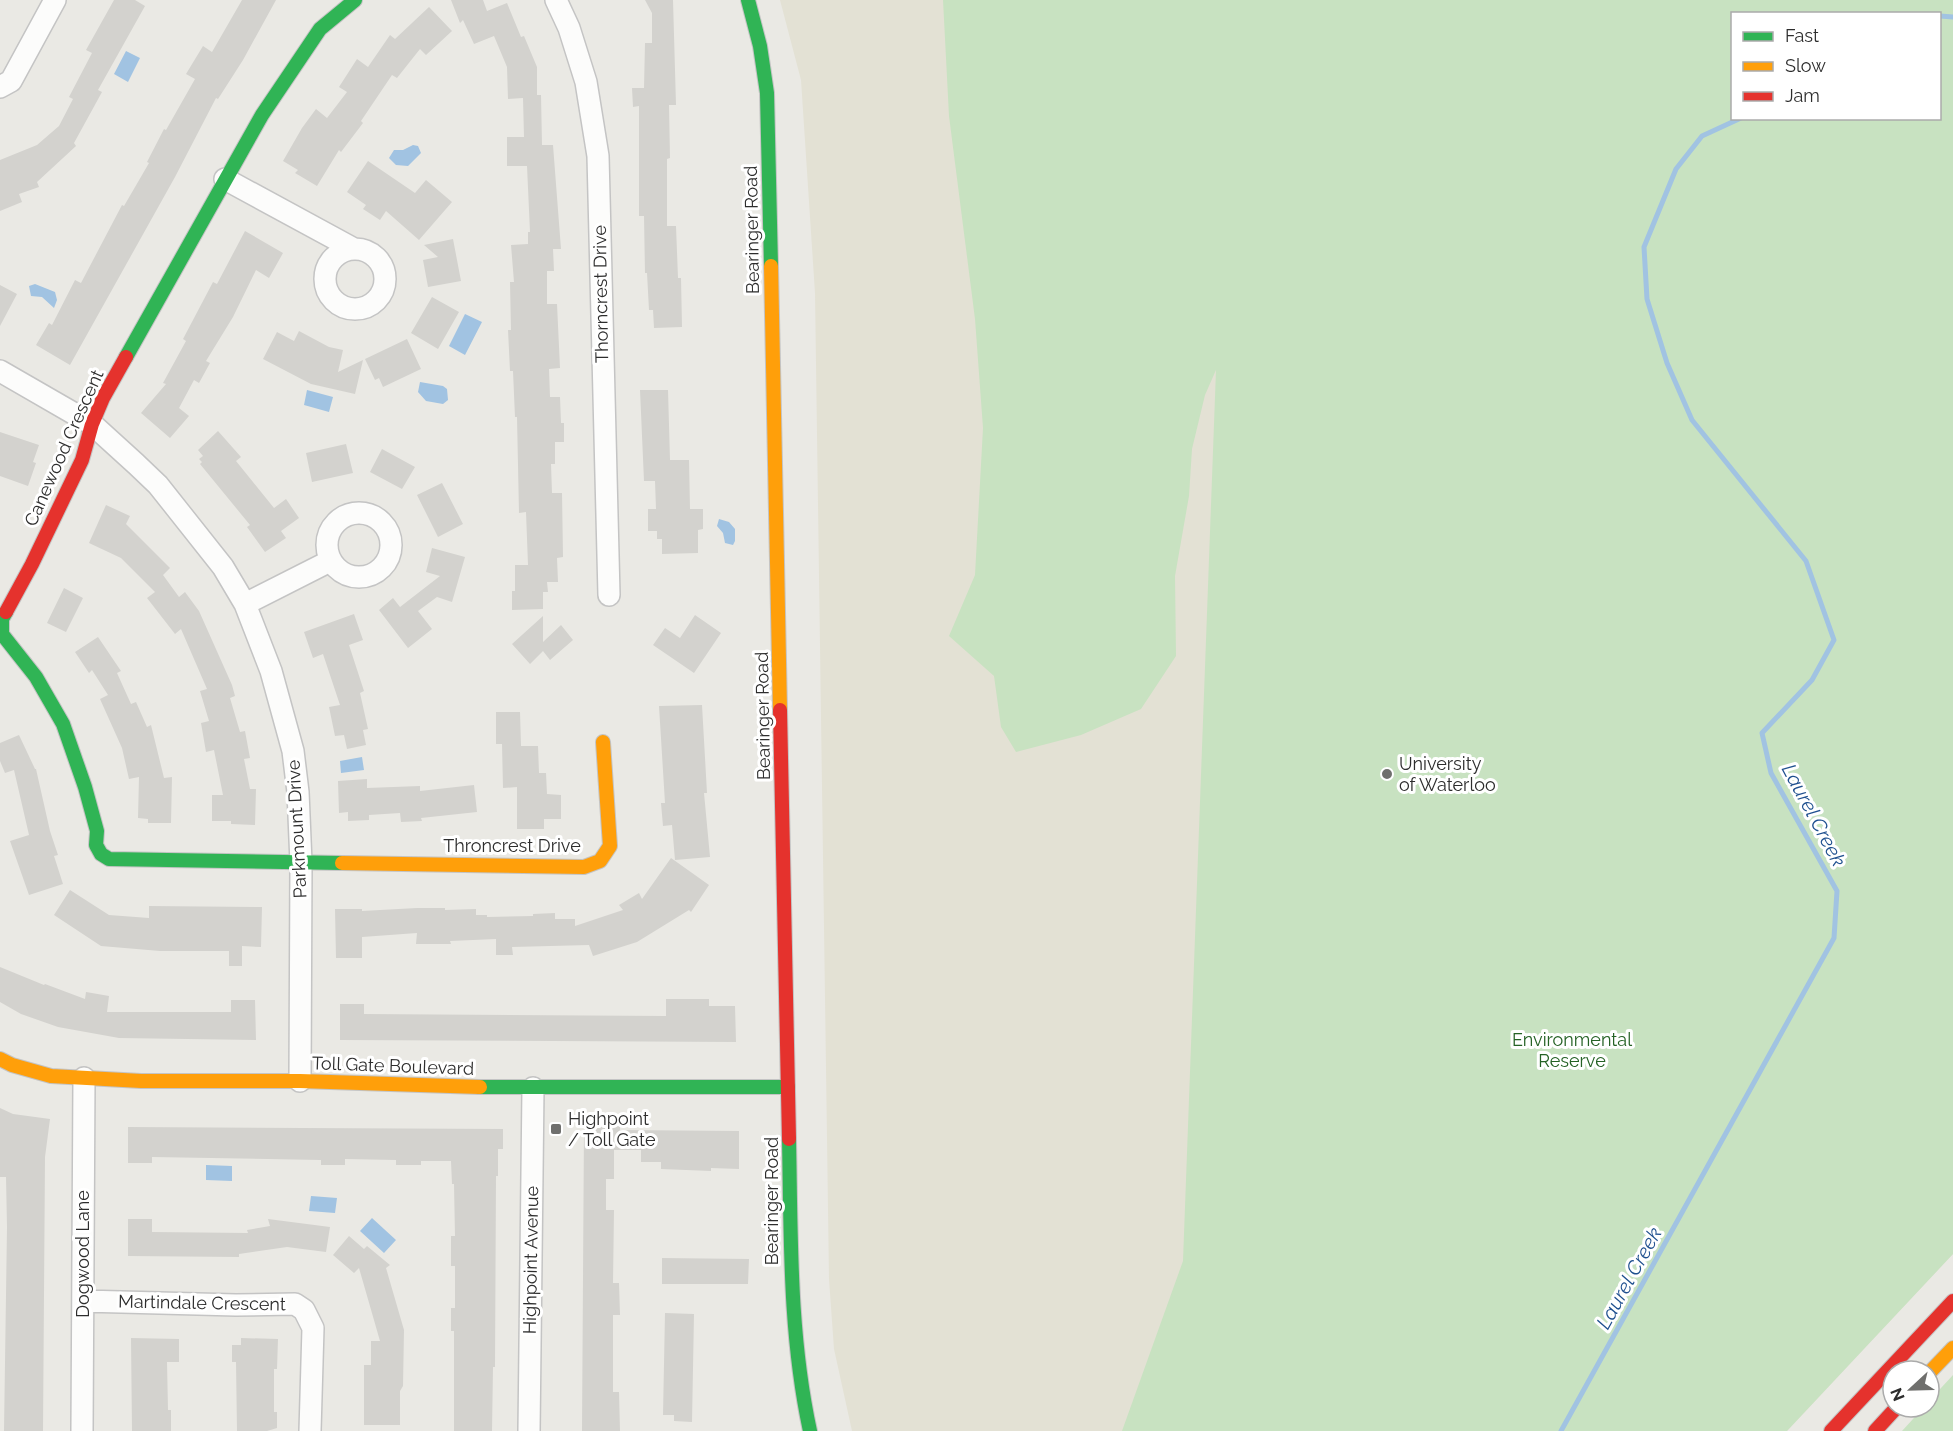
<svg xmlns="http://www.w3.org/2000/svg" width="1953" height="1431" font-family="Raleway,sans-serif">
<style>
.education{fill:#e3e1d4;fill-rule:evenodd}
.green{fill:#c8e2c1;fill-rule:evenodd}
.water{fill:#a1c3e2}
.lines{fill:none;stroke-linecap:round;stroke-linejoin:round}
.stream{stroke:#a1c3e2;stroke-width:5}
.building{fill:#d3d2ce}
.street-casing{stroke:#c4c4c4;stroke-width:24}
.fast-casing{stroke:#c4c4c4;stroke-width:16}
.slow-casing{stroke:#c4c4c4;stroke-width:16}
.jam-casing{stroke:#c4c4c4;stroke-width:16}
.street{stroke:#fcfcfb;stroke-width:21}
.fast{stroke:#30b455;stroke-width:14}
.slow{stroke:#ff9f0a;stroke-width:14}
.jam{stroke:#e5322d;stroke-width:14}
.poi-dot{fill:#6f6f6d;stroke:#fff;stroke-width:2}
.labels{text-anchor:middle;stroke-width:6;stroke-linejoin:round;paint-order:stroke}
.street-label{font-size:18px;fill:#2d2d2d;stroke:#fff}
.poi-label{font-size:18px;fill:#2d2d2d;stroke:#fff;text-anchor:start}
.park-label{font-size:18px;fill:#256225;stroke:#fff}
.water-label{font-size:20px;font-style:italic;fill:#1f508f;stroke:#fff}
</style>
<rect width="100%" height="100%" fill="#eae9e4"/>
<path class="education" d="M780,0H1953V1254L1787,1431H852L834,1349L829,1279L815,293L801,80ZM1732,14H1940V118H1732Z"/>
<path class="green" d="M943,0H1953V1254L1787,1431H1122L1183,1261L1216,370L1205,395L1192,449L1189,496L1175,576L1176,656L1141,709L1081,735L1016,752L1001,727L994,676L949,636L975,575L983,428L975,319L949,116ZM1732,14H1940V118H1732Z
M1953,1375V1431H1902L1924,1407H1929V1401Z"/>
<path class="water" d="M126,51L140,58L128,82L114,74Z
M413,145L418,146L421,153L408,166L396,165L389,158L394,150H403Z
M35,284L55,292L57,300L54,308L42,297L31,296L29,286Z
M465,314L482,322L465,355L449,346Z
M420,382L443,386L447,389L448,400L443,404L426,401L418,392Z
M307,390L333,397L329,412L304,405Z
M719,519L729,522L735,529V541L733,545L725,543L723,533L717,526Z
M362,757L364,770L341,773L340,761Z
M206,1165L232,1166V1181L206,1180Z
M311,1196L337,1198L335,1213L309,1211Z
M372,1218L396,1240L384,1253L360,1231Z"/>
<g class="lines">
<path class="stream" d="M1940,16L1953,17
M1561,1431L1834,938L1837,891L1771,773L1762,733L1812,680L1834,640L1806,561L1692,420L1667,363L1647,299L1644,247L1676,169L1702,136L1741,118"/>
</g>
<path class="building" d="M114,0H135L145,6L98,90L102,92L74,143L76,146L37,182L39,187L19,194L22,202L0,211V160L37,145L59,126L73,99L69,97L92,53L86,50Z
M242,0H276L243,60L218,99L216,98L175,177L70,365L36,345L49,323L52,325L75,280L81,283L122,205L124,206L149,163L147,162L164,129L166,130L195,79L186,74L203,46L212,52Z
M451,0H483L487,11L507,3L521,37L524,36L537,67V95H541L542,145H553L561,249H553L554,271H547V304H557L560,368L549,369L550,397H560L561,423H564V442H555V464H551L552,493H562L563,557L557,558L558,582H547L548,592H543V609L512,610V591H515V565H528L526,512L519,513L517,417H515L513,371H510L508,330H511L510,282H514L511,245L528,244V232H530L527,166H507V137H524L523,98L508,99L507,67L494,36L474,44L463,20L460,23Z
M645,0H673L676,105H669L670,158L667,159V226H676L678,278H681L682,327L654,328L653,310H649L647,273H645L644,216H639V106L633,107L632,88H644L645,43H652V13Z
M429,7L452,31L426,55L420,49L397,78L392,75L361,121L363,123L341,152L339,150L317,186L295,173L298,170L283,161L302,128L316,109L327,118L347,92L339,87L357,59L368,67L390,35L395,39Z
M368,161L415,193L426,180L452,202L419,240L386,211L380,220L363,209L366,205L347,192Z
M245,231L283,253L269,278L256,270L233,317L206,361L210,363L199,383L194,380L179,408L189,416L170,438L141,413L166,384L163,383L186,341L183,339L213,282L217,284Z
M453,239L461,281L428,287L423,260L438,257L424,245Z
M0,285L17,294L0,326Z
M432,297L459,312L438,349L411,333Z
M299,331L329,347L343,350L338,372L363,360L355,394L311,384L263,359L277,332L294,341Z
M407,339L421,369L383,387L379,378L375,380L365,359Z
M640,390H668L670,460H689L690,509H703V529L698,530V553L662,554V539H657V531H648V509H656L655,481H644Z
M218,431L241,457L236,461L274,508L286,499L299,518L281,531L286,538L265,552L247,527L250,525L200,464L202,462L199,459L203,456L198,450Z
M0,432L39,445L33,462L36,463L28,486L0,476Z
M346,444L353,473L312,482L306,453Z
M382,449L415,467L402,489L370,472Z
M442,483L463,524L438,537L417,495Z
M106,505L130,516L126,524L170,568L163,575L179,597L185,592L199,611L232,685L235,696L230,698L240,732L245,731L250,758L244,759L250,789H256L255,825L231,824V821H212V795H223L214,750L206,752L201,723L209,721L200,691L207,689L181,629L175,634L147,598L155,592L121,558L89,543Z
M432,548L465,557L452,602L437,597L418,611L432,629L408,648L379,610L393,598L400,607L440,576L426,572Z
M64,588L83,598L66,632L47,623Z
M354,614L363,640L349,645L364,691L360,693L368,729L363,730L366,745L347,749L344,735L335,736L329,707L340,705L323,654L313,658L304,632Z
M695,615L721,633L694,673L653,645L665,628L680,638Z
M543,616V642L561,625L573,640L550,660L543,651L530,664L512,644Z
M98,637L121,671L117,673L131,704L136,702L147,727L151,725L164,778L172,777L171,823H148V819L138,818L139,777L129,779L122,748L100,699L108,695L92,670L89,673L75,652Z
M702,705L707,793H704L710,857L675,860L672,825L663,826L661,803H665L659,706Z
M496,712H520L521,746H538L539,773H546L547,794L561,795V819H544V829H517V787L503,788L502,744H496Z
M19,735L35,769H36L50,831L58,855L54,856L63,884L29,895L10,841L29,835L14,770L5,773L0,761V743Z
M367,779V788L420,786V791L474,785L477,812L421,818L422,821L401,822L400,813L369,815V820L348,821V812L339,813L338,781Z
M671,858L709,885L691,912L689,910L637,942L593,956L589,945L512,947L513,955H496V939L450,941L451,944H416L417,933L362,937V958H336L335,909H362V911L417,908H445V910L476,909V915H487V917L533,916V914L555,913V919H575V926L623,910L619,905L639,893L642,899Z
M70,890L109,915L149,918V906L262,907L261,947L242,946V966H229V951H160L101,946L54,915Z
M0,967L44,985L45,984L85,999L86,992L109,996L107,1012H231V1000H255L256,1040L119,1038L58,1027L21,1014L0,1002Z
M666,999H709V1006H735L736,1042L340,1040V1004H364V1014L666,1016Z
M0,1108L13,1114L50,1119L45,1157L43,1431H4L7,1227L6,1177H0Z
M584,1126H620V1130L739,1131V1169L711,1168V1171L661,1169V1162H641V1150H614V1179H606V1210H614L613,1283H619L620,1315H613V1392H619L620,1431H582Z
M128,1127L503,1129V1149H498V1176H496L495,1367H493L492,1431H454V1331H451V1308H455V1266H451V1236H455L454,1184H452L451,1161H421V1165H396V1160L345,1159V1165H321V1160L152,1157V1163H128Z
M128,1219H152V1232L248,1233L247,1230L270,1226L268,1219L330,1227L326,1252L287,1247L239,1254V1257L128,1256Z
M349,1236L364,1249L367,1246L390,1265L386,1268L404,1330L403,1386L400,1391V1425H364V1365H371V1341H380L359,1268L354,1273L333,1255Z
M662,1258L749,1259L748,1284H662Z
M665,1313L694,1314L692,1422L674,1421V1415H663Z
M131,1338L179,1339V1362H167L168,1410H171V1431H132Z
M241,1338L278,1339L277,1369H274V1412H277V1428L267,1431H237L236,1362H232V1345H241Z"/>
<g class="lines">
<g class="street-casing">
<path id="street" d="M556,0L569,28L586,82L598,156L609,595
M0,87L11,81L55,0
M225,179L354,249
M325 279a30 30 0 1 1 60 0a30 30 0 1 1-60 0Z
M0,371L92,424L136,464L158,485L223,567L245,604L271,671L293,751L298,792L301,863L300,1081
M327 545a32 32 0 1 1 64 0a32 32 0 1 1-64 0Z
M245,604L330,561
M83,1301L236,1305L295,1304L304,1310L313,1328L310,1431
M82,1431L84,1078
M529,1431L533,1088"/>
</g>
<g class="fast-casing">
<path id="fast" d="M748,0L760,46L767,93L771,266
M126,357L262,115L320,29L355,0
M6,612L2,619V634L36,677L63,724L85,787L97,831L96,845L101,854L109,859L342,863
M480,1087H788
M789,1139C791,1237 789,1334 810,1431"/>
</g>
<g class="slow-casing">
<path id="slow" d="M771,266L780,710
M342,863L584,867L600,861L610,846L603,742
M0,1059L12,1065L51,1076L141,1081H300L480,1087
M1929,1373L1953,1348"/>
</g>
<g class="jam-casing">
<path id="jam" d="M6,612L32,564L82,460L92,424L103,398L126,357
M780,710L789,1139
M1831,1431L1953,1301
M1875,1431L1897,1407"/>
</g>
<use href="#street" class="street"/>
<use href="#fast" class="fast"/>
<use href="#slow" class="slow"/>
<use href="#jam" class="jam"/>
</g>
<g class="poi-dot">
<circle cx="1387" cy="774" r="6"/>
<rect x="550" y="1123" width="12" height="12" rx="3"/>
</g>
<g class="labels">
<g class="street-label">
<text transform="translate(752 230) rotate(-91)" y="6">Bearinger Road</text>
<text transform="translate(601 294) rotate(-91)" y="6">Thorncrest Drive</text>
<text transform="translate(64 448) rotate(-66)" y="6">Canewood Crescent</text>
<text transform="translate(763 716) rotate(-91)" y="6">Bearinger Road</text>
<text transform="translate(297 829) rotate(-93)" y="6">Parkmount Drive</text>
<text x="512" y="852">Throncrest Drive</text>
<text transform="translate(393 1066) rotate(2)" y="6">Toll Gate Boulevard</text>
<text transform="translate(772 1201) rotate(-90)" y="6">Bearinger Road</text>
<text transform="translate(83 1254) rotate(-90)" y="6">Dogwood Lane</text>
<text transform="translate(531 1260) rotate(-89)" y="6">Highpoint Avenue</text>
<text transform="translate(202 1303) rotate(1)" y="6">Martindale Crescent</text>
</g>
<g class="poi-label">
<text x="1399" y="770">University<tspan x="1399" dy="21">of Waterloo</tspan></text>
<text x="568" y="1125">Highpoint<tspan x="568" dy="21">/ Toll Gate</tspan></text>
</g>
<g class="park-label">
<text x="1572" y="1046">Environmental<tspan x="1572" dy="21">Reserve</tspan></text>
</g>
<g class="water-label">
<text transform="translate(1814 815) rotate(62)" y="7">Laurel Creek</text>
<text transform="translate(1629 1278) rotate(-61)" y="7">Laurel Creek</text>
</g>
</g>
<rect x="1731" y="12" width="210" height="108" fill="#ffffff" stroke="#ababab" stroke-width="1.5"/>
<rect x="1743" y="32" width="30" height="9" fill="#30b455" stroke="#ababab" stroke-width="1.5"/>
<text x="1785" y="42" font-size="18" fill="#2d2d2d">Fast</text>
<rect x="1743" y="62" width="30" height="9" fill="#ff9f0a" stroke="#ababab" stroke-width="1.5"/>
<text x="1785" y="72" font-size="18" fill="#2d2d2d">Slow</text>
<rect x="1743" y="92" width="30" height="9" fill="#e5322d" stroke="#ababab" stroke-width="1.5"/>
<text x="1785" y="102" font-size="18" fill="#2d2d2d">Jam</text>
<g transform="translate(1911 1389) rotate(248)"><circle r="28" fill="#ffffff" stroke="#ababab" stroke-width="1.5"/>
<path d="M0-4.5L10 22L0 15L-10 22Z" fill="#6f6f6d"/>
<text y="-9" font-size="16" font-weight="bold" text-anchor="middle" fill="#2d2d2d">N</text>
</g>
</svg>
